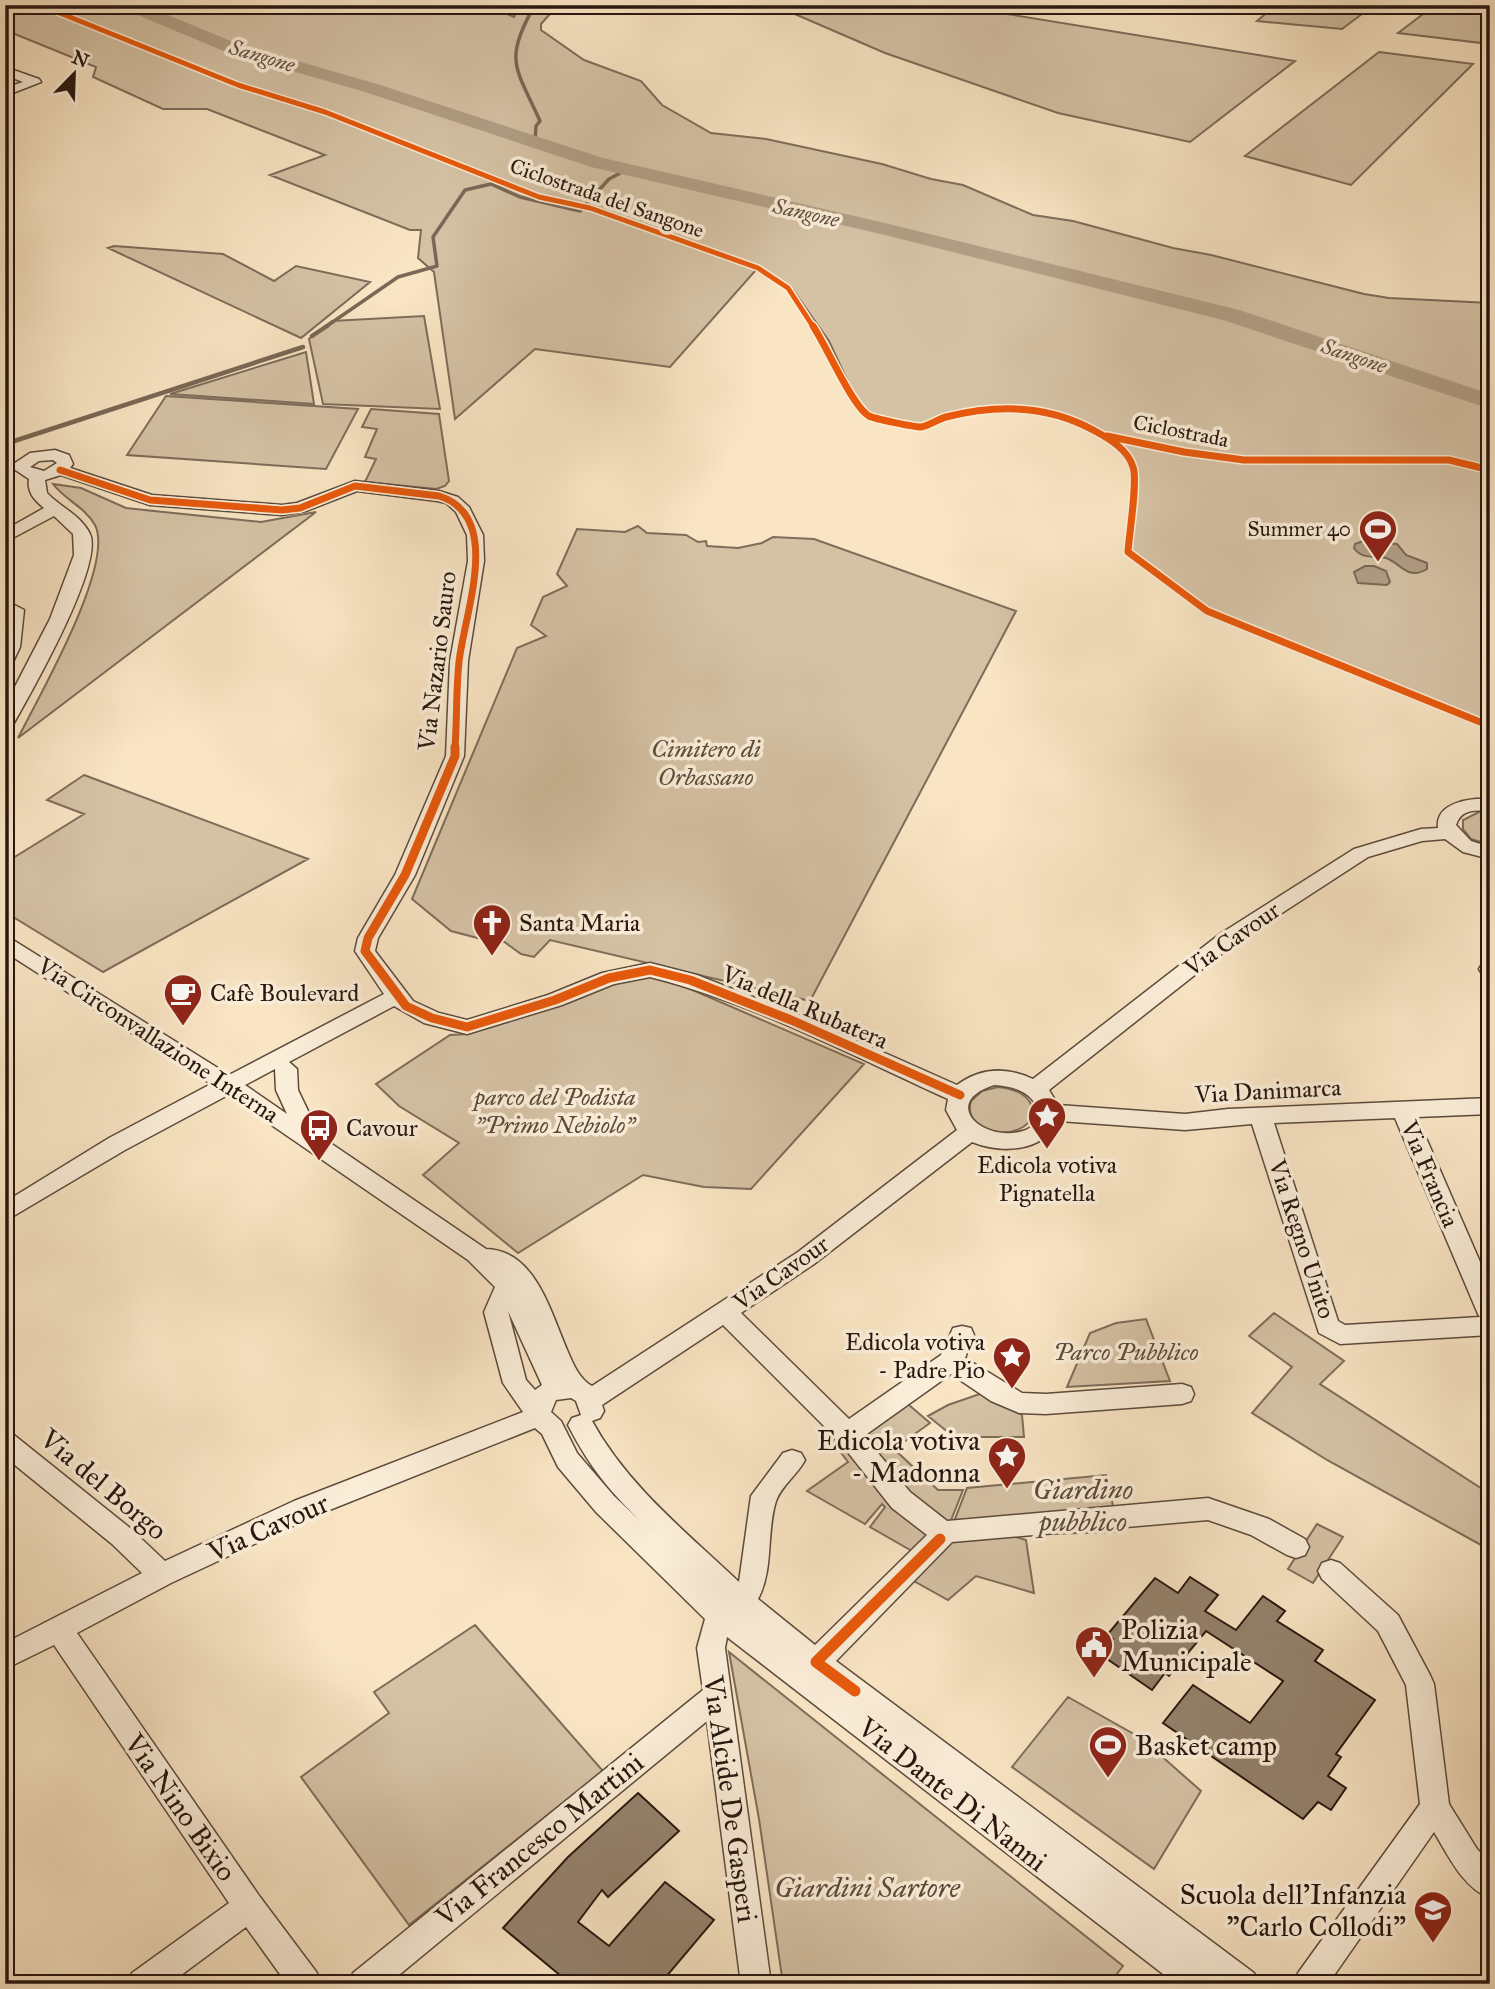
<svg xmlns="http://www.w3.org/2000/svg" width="1495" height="1989" font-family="'IM FELL Great Primer',serif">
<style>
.green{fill:#d5c2a5;stroke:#7e6c5a;stroke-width:2}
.water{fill:#b29f86;stroke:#7a6856;stroke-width:2}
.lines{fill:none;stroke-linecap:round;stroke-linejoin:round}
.stream-far1{stroke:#7a6856;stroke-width:3.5}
.stream{stroke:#7a6856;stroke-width:4.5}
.river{fill:#b29f86;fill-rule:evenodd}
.building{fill:#94826d;stroke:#27160f;stroke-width:2}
.minor-casing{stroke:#5c4a3c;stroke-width:3}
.minor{fill:#fbeed9;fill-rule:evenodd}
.cycleway-far3-casing{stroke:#fbeed9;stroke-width:8}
.cycleway-far2-casing{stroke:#fbeed9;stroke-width:10}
.cycleway-far1-casing{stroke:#fbeed9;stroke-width:13}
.cycleway-casing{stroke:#fbeed9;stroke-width:16}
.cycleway-far3{stroke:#e8590c;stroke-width:5}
.cycleway-far2{stroke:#e8590c;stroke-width:7}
.cycleway-far1{stroke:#e8590c;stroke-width:9}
.cycleway{stroke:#e8590c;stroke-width:11}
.labels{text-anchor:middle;stroke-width:7;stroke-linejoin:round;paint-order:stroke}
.far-water-label{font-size:21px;font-style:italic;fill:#5f4d3f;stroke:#fbeed9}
.far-street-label{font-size:21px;fill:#27160f;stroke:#fbeed9}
.far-poi-label{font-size:21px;fill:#27160f;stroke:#fbeed9;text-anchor:end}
.street-label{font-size:24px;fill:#27160f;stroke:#fbeed9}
.park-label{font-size:24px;font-style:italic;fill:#5b4a3c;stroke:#fbeed9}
.poi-label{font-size:24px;fill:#27160f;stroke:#fbeed9;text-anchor:start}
.near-poi-label{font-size:28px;fill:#27160f;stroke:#fbeed9;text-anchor:end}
.near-street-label{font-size:28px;fill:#27160f;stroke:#fbeed9}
.near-park-label{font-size:28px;font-style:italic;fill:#5b4a3c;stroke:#fbeed9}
</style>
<rect width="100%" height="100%" fill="#f9e5c4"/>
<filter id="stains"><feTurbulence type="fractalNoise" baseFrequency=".00286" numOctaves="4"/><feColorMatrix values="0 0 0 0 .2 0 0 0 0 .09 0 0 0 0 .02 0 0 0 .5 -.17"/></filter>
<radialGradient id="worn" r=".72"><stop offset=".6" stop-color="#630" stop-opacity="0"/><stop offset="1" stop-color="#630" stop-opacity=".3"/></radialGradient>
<path class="green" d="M5,5H487L514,17L520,5H558L541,24V30L584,60L641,81L662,105L711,133L766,139L882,164L931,179L963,185L1033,215L1073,221L1173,248L1211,255L1364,294L1389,298L1490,303V468L1477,463L1435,458L1220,456L1103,433L1067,415L1031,407L957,413L943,416L921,426L877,417L867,411L857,401L829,341L791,287L760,267L597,209L594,212L756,270L670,367L535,349L455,419L434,272L418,258L421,230H410L270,175L325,155L207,109H163L93,77L96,67L5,30Z
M774,5H952L1295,61L1190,142L1058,113L885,53Z
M1276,5H1374L1342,29L1257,21Z
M1435,5H1490V44L1398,33Z
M1379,52L1473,64L1351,185L1245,156Z
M114,246L223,254L274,281L296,266L370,282L301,338L108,248Z
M424,316L440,409L323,404L309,339L332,321Z
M306,352L314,404L170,394Z
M166,396L358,409L326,469L127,455Z
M371,409L439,414L449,481L445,486L436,489L365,482L376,459L365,457L377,429L362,427Z
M1110,438L1183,453L1244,462H1449L1490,472V724L1235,622C1196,605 1164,577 1131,551L1137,468L1132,457Z
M53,484L81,488L126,508L154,511L261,522L316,512L18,738C38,698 115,565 95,525C85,507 65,500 53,484Z
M638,526L647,533L686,535L698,542L706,541L707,546L738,548L762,543L773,537L814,539L1016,611L810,1001L550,940L534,957L521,954L503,941L493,947L485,940L451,931L412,899L517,648L546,636L531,625L543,597L567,586L557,574L577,529L625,532Z
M84,775L308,859L103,972L5,912V863L84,814L47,800Z
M1479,812H1490V845L1471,839L1463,829V820Z
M648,976L681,985L864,1064L751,1189L704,1187L643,1175L518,1253L423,1175L459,1143L399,1106L376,1084L450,1035L467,1034L559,1005L617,982Z
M998,1087C1015,1089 1031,1094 1034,1113C1024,1145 961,1135 971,1101L982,1091Z
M1274,1313L1344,1361L1320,1384L1490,1494V1550L1327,1460L1252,1413L1292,1367L1249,1336Z
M1146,1319L1170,1381L1067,1387L1090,1333L1116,1323Z
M988,1391L1022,1415L1024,1437H954L928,1416L948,1405Z
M902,1399L930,1423L894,1449L938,1490H963L942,1543L948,1537L967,1488L1106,1475L1119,1532L1009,1535L1026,1540L1034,1593L976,1576L948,1600L912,1580L917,1554L870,1527L885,1507L882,1504L865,1524L807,1491L848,1462L832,1441Z
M1317,1524L1343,1537L1313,1583L1288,1569Z
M475,1625L603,1771L409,1925L301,1777L389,1713L374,1692Z
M729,1652L1123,1966L1109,1984H783L759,1819Z
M1068,1697L1141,1738L1201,1791L1154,1869L1012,1767Z"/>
<path class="water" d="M1363,541L1397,544L1406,555L1427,563V569C1407,581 1401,563 1386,558C1374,555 1362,560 1354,548L1355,544Z
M1365,566H1374L1386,571L1390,582L1387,585L1358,583L1354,572Z"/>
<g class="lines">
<path class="stream-far1" d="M535,5C502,61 517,69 540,121L536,126L535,141
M324,328L398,277L437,266L433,237L465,190L491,184L520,197L580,211L609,179L626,170"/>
<path class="stream" d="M312,336L327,326
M5,444L303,347"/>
<path class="river" d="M121,5H144L238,44L377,84L603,158L885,223L1239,310L1490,394V409L1223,320L885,235L591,167L365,92L226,52L123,9Z"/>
</g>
<path class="building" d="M1190,1577L1218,1595L1205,1611L1236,1630L1263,1596L1285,1611L1277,1621L1323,1650L1315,1661L1375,1700L1336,1754L1341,1757L1328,1776L1346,1788L1331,1810L1318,1802L1303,1819L1163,1723L1193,1685L1250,1723L1283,1681L1206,1631L1169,1676L1165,1673L1152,1690L1100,1654L1113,1639L1107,1635L1155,1578L1178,1593Z
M638,1793L679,1831L608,1897L602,1890L578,1922L609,1946L665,1882L714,1920L660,1984H554L561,1976L503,1928L568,1857Z"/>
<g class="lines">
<g class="minor-casing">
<path id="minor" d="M5,67L39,79L41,82L5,96V88L23,82L5,75Z
M55,450L69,455L73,464L70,468L152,495L282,505L297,503L355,481L439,491L458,497L469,507L483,535L484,561L468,661L464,756L415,875L378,938L375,951L413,1001L439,1013L467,1020L548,995L602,973L650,963L697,975L799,1015L957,1085C981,1067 1007,1067 1033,1079L1220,934L1354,849L1421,829L1438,828C1435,802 1471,798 1490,799V811C1475,810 1461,809 1456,825L1471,841L1490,847V859L1463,852L1445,839L1422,841L1368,857L1234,944L1049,1090L1058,1105L1185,1114L1228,1109L1490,1098V1114L1417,1117L1490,1285V1335L1340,1344L1319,1333L1252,1124L1185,1130L1059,1121C1042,1152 1003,1154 972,1142L814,1264L741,1313L849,1419L941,1355L953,1328L962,1326L971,1328L974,1335L965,1358L1022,1393L1046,1394L1182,1384L1191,1387L1194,1394L1191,1401L1182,1404L1046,1414L1019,1413L991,1401L951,1374L864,1436L910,1492L947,1521L1208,1498L1269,1519L1305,1539L1309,1547L1305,1555L1296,1558L1287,1555L1251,1535L1208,1520L952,1542L836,1661L1254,1973L1258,1984H1176L727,1637L725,1648L771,1984H741L707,1721L388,1984H349L353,1973L703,1690L697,1648L705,1619L596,1512L558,1467L542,1434L535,1428L312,1517L171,1583L77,1633L260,1897L317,1973L321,1984H287L246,1927L169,1984H128L132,1973L229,1903L54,1645L5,1669V1643L142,1573L112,1544L5,1457V1432L14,1435L130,1528L165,1561L294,1501L523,1412L503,1383L484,1312L495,1287L468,1260L228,1095L125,1150L5,1221V1202L109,1138L211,1084L5,952V935L229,1075L384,994L355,951L358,938L395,875L446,756L450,661L468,561L467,535L456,512L446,503L437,501L357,491L306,511L282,515L150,505L61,475L45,480L47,493C60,507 81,515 90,534C104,565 32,691 14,723L5,728V706L50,619L74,555L73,534L54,516L5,542V530L44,508C34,500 27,492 29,479L14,469L15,463L30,453ZM39,461L53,460L57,463L44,471L30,467ZM650,977C753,1003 851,1055 948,1099L946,1110L957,1130L798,1252L592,1386C580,1380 573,1364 568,1352C551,1314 536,1250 486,1249L320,1136L298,1090L297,1069L289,1062L394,1006L424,1023L467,1034L562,1005L614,984ZM275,1069L276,1090L287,1114L245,1085ZM994,1085C1005,1086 1016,1087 1026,1094C1041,1104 1043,1125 1023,1131C983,1143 939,1103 994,1085ZM1395,1118L1478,1314L1480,1317L1345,1325L1338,1321L1274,1123ZM508,1311L542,1385L535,1390L526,1380ZM723,1325L839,1441L892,1508L927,1535L815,1645L758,1599C774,1569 766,1533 776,1501C781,1486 798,1474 805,1460L801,1453L792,1450L783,1453L751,1496L739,1582C686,1532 627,1485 592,1421L600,1418L604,1411L602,1405ZM571,1398L576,1401L581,1415L572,1418L568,1425C593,1474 616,1498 655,1535L614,1496L577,1453L561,1421L551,1412L556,1400Z
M5,600L24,610L20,647L11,666L5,667Z
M1489,962L1490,976L1482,974L1479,969L1482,964Z
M1331,1560L1340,1563L1398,1615L1430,1675L1434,1684L1449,1804L1477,1849L1490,1862V1898C1463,1888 1448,1855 1434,1832L1328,1984H1294L1298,1973L1420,1804L1406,1685L1378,1631L1322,1579L1318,1571L1322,1563Z"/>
</g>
<use href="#minor" class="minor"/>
<g class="cycleway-far3-casing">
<path id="cycleway-far3" d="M40,5L238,85L325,112L539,197L590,208L758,268L788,288L814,328"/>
</g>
<g class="cycleway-far2-casing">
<path id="cycleway-far2" d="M813,326C826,345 852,406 869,416C875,419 914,427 921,427C929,426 938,419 946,417C997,404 1049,405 1095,431C1110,439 1128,450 1133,467C1138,480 1129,535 1128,552L1207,611L1490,726
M1107,436L1184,452L1244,460H1449L1490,470
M60,470L150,500L282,510L300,508L355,486L439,496C504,516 464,614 459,662C456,690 457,720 455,748"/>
</g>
<g class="cycleway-far1-casing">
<path id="cycleway-far1" d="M455,747V756L405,875L368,938L365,951L406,1006L432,1018L467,1027L555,1000L609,978L650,970L690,980L791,1020L960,1095"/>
</g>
<g class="cycleway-casing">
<path id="cycleway" d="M855,1691L816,1662L940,1539"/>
</g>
<use href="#cycleway-far3" class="cycleway-far3"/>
<use href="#cycleway-far2" class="cycleway-far2"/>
<use href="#cycleway-far1" class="cycleway-far1"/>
<use href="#cycleway" class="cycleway"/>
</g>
<defs>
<g id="stadium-pin" transform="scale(2.0125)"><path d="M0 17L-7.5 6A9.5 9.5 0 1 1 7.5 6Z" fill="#8f2418" stroke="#fbeed9"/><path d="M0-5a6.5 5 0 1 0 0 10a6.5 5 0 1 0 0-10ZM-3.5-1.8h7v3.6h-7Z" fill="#fff"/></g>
<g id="church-pin" transform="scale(2.0125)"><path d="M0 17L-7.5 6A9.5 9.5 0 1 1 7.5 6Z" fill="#8f2418" stroke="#fbeed9"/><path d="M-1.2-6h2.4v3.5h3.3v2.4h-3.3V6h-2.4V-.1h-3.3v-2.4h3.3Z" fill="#fff"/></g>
<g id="cafe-pin" transform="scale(2.0125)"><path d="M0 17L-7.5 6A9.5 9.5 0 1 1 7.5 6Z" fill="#8f2418" stroke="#fbeed9"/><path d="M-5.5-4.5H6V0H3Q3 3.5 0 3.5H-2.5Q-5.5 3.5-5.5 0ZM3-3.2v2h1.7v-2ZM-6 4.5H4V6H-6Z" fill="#fff"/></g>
<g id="sight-pin" transform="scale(2.0125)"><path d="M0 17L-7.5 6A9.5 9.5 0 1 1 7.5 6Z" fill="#8f2418" stroke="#fbeed9"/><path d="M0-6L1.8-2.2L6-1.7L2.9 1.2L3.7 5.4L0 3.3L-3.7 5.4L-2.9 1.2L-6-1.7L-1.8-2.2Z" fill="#fff"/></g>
<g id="bus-pin" transform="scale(2.0125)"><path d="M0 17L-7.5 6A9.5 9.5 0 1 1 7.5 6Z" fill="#8f2418" stroke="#fbeed9"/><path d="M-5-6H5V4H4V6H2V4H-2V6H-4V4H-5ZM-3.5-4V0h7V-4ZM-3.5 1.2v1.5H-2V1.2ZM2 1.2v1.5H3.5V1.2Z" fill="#fff"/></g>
<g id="civic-pin" transform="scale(2.0125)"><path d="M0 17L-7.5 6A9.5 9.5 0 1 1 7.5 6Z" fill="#8f2418" stroke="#fbeed9"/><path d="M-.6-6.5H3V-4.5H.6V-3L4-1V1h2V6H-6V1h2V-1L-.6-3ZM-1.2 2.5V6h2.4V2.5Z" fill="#fff"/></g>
<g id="school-pin" transform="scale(2.0125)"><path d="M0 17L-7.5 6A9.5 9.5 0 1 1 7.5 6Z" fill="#8f2418" stroke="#fbeed9"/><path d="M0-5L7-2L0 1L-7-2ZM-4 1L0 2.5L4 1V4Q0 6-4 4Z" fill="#fff"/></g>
</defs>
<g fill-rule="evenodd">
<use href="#stadium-pin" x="1378" y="529"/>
<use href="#church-pin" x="492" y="923"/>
<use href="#cafe-pin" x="183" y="993"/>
<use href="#sight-pin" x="1047" y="1116"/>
<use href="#bus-pin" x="319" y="1128"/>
<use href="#sight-pin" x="1012" y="1356"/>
<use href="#sight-pin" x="1007" y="1456"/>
<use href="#civic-pin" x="1094" y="1645"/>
<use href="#stadium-pin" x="1108" y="1745"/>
<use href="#school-pin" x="1433" y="1910"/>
</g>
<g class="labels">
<g class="far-water-label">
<text transform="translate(262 56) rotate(17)" y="7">Sangone</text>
<text transform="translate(806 213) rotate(13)" y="7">Sangone</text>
<text transform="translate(1354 356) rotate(19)" y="7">Sangone</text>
</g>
<g class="far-street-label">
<text transform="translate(607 198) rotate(19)" y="7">Ciclostrada del Sangone</text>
<text transform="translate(1181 431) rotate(11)" y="7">Ciclostrada</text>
</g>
<g class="far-poi-label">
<text x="1351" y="536">Summer 40</text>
</g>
<g class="street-label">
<text transform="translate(437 661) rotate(-83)" y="8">Via Nazario Sauro</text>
<text transform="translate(1232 939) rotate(-35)" y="8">Via Cavour</text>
<text transform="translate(805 1007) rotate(23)" y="8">Via della Rubatera</text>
<text transform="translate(158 1040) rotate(33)" y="8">Via Circonvallazione Interna</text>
<text transform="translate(1268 1091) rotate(-3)" y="8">Via Danimarca</text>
<text transform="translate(1430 1174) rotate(67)" y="8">Via Francia</text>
<text transform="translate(1302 1239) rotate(72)" y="8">Via Regno Unito</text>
<text transform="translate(781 1273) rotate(-35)" y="8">Via Cavour</text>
</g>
<g class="park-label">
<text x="706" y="757">Cimitero di<tspan x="706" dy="28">Orbassano</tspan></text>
<text x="555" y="1105">parco del Podista<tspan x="555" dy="28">"Primo Nebiolo"</tspan></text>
<text x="1126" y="1360">Parco Pubblico</text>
</g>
<g class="poi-label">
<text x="519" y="931">Santa Maria</text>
<text x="210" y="1001">Cafè Boulevard</text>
<text x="346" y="1136">Cavour</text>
<text x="1047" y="1173" text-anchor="middle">Edicola votiva<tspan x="1047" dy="28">Pignatella</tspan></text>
<text x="985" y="1350" text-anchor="end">Edicola votiva<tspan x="985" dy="28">- Padre Pio</tspan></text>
</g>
<g class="near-poi-label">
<text x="980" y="1450">Edicola votiva<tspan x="980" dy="32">- Madonna</tspan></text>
<text x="1121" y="1639" text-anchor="start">Polizia<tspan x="1121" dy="32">Municipale</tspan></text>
<text x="1135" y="1755" text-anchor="start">Basket camp</text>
<text x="1406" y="1904">Scuola dell'Infanzia<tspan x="1406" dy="32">"Carlo Collodi"</tspan></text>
</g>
<g class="near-street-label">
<text transform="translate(104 1484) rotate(40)" y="10">Via del Borgo</text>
<text transform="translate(268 1527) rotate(-24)" y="10">Via Cavour</text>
<text transform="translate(953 1794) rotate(38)" y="10">Via Dante Di Nanni</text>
<text transform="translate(731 1799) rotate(82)" y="10">Via Alcide De Gasperi</text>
<text transform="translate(181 1807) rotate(55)" y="10">Via Nino Bixio</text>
<text transform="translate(539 1839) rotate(-39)" y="10">Via Francesco Martini</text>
</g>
<g class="near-park-label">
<text x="1083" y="1499">Giardino<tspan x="1083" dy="32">pubblico</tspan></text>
<text x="867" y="1897">Giardini Sartore</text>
</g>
</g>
<rect width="1495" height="1989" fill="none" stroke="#f9e5c4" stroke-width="28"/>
<rect x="7" y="7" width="1481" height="1975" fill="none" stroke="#27160f" stroke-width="3.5"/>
<rect x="14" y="14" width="1467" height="1961" fill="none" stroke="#27160f" stroke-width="2"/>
<g transform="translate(74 74) rotate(23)" stroke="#fbeed9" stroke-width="5" paint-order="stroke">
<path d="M0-5L12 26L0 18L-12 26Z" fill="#27160f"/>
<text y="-10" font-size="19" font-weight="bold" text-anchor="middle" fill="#27160f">N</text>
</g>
<rect width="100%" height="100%" filter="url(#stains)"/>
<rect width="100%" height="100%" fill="url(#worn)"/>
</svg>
